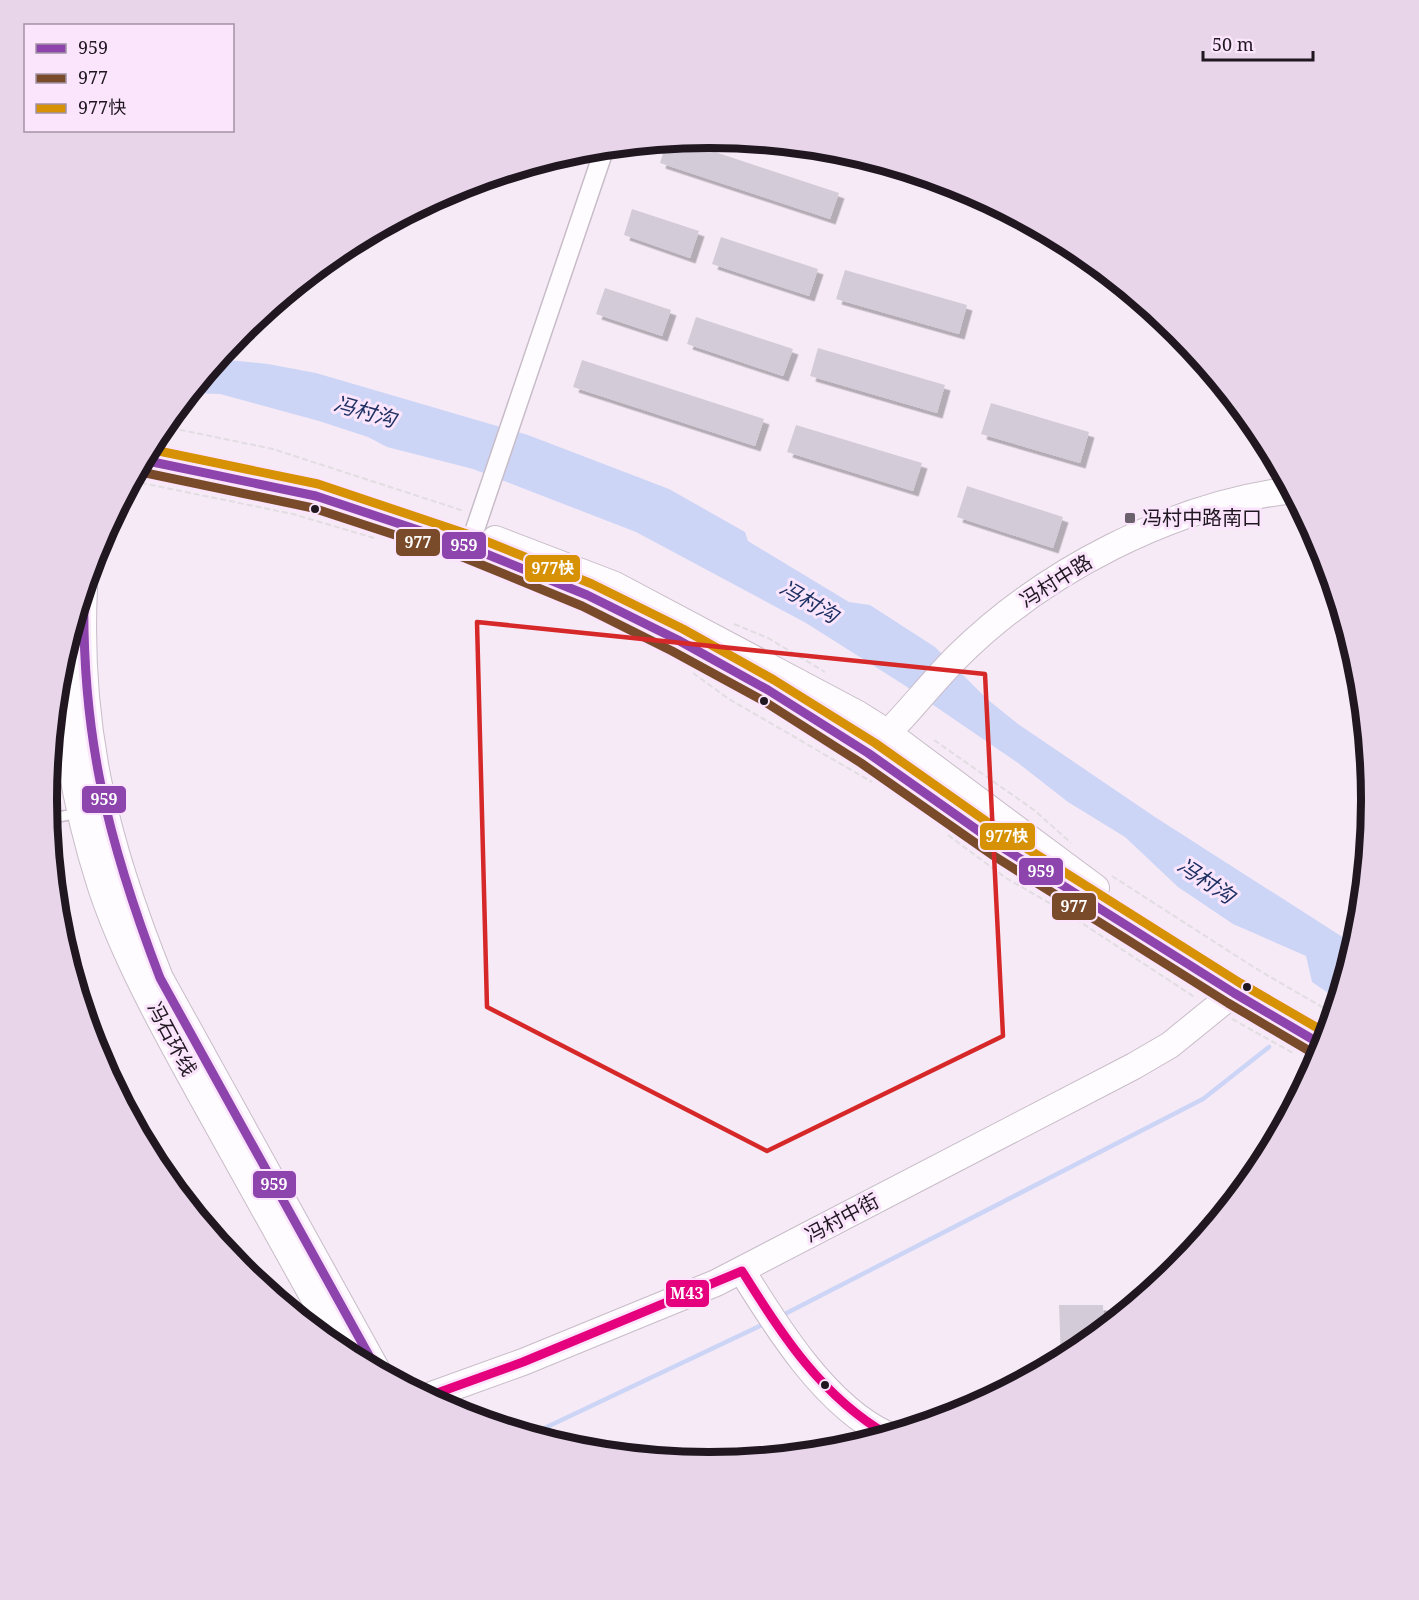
<svg xmlns="http://www.w3.org/2000/svg" width="1419" height="1600" font-family="'Noto Serif','Noto Sans SC',serif">
<style>
.water{fill:#cdd5f6}
.lines{fill:none;stroke-linecap:round;stroke-linejoin:round}
.stream{stroke:#cdd5f6;stroke-width:4.5}
.building{fill:#d3ccd8;filter:url(#shadow)}
.lane-casing{stroke:#c7bcc8;stroke-width:12}
.street-casing{stroke:#c7bcc8;stroke-width:21}
.secondary-casing{stroke:#c7bcc8;stroke-width:28}
.path{stroke:#e1dde1;stroke-width:2;stroke-dasharray:6 3;stroke-linecap:butt}
.lane{stroke:#fefcfe;stroke-width:9}
.street{stroke:#fefcfe;stroke-width:18}
.secondary{stroke:#fefcfe;stroke-width:26}
.bus-1-casing{stroke:#fae5fc;stroke-width:14}
.bus-2-casing{stroke:#fae5fc;stroke-width:14}
.bus-3-casing{stroke:#fae5fc;stroke-width:14}
.bus-4-casing{stroke:#fae5fc;stroke-width:14}
.bus-1{stroke:#8e44ad;stroke-width:9}
.bus-2{stroke:#7a4b2a;stroke-width:9}
.bus-3{stroke:#d79105;stroke-width:9}
.bus-4{stroke:#e5007d;stroke-width:9}
.marked{fill:none;stroke:#d62828;stroke-width:4.5;stroke-linejoin:round}
.bus-dot{fill:#201721;stroke:#fae5fc;stroke-width:2}
.poi-dot{fill:#6b616c;stroke:#fae5fc;stroke-width:2}
.labels{text-anchor:middle;stroke-width:6;stroke-linejoin:round;paint-order:stroke}
.poi-label{font-size:20px;fill:#201721;stroke:#fae5fc;text-anchor:start}
.street-label{font-size:20px;fill:#201721;stroke:#fae5fc}
.water-label{font-size:21px;font-style:italic;fill:#1f3062;stroke:#fae5fc}
.rim{fill:none;stroke:#201721;stroke-width:8}
.line-badge{stroke:#fae5fc;stroke-width:2}
.badge-label{font-size:16px;text-anchor:middle;font-weight:bold;fill:#fff}
</style>
<defs>
<filter id="shadow"><feDropShadow dx="5.5" dy="5.5" stdDeviation="0" flood-color="#0004"/></filter>
</defs>
<rect width="100%" height="100%" fill="#f6eaf7"/>
<path class="water" d="M218,359L268,364L316,373L528,435L669,489L745,532L748,541L849,602L870,605L935,647L987,699L1018,724L1155,817L1355,945L1341,992L1331,995L1312,982L1306,956L1233,924L1178,887L1125,837L1068,802L1018,763L904,685L806,623L636,532L473,469L387,447L368,437L319,421L220,394L190,393Z"/>
<g class="lines">
<path class="stream" d="M779,1317L1203,1099L1269,1047
M530,1435L766,1323"/>
</g>
<path class="building" d="M679,140L839,193L830,219L660,163L667,141Z
M632,209L699,231L690,258L624,235Z
M721,237L818,269L809,296L712,264Z
M845,270L967,305L959,334L836,299Z
M605,288L671,310L662,336L596,314Z
M696,317L793,349L783,376L687,344Z
M818,348L945,385L937,413L810,376Z
M582,360L764,419L755,446L573,387Z
M991,403L1089,432L1080,463L981,434Z
M796,425L922,463L913,491L787,452Z
M967,486L1063,517L1053,548L957,517Z
M1059,1305H1103L1104,1330L1078,1351L1061,1360Z"/>
<g class="lines">
<g class="lane-casing">
<path id="lane" d="M48,819L79,813"/>
</g>
<g class="street-casing">
<path id="street" d="M469,547L605,147"/>
</g>
<g class="secondary-casing">
<path id="secondary" d="M143,460L316,496L469,547L587,595L678,640L768,690L868,753L1000,846L1234,993L1324,1046
M495,539L615,585L858,714L888,733L1096,888
M84,588C77,732 107,846 160,978L377,1370
M61,664C64,739 78,816 101,887C125,960 171,1041 208,1108C254,1190 300,1272 345,1354
M878,743C906,716 930,684 958,656C1044,571 1172,505 1292,490
M742,1271C776,1326 826,1407 888,1435
M426,1397L523,1362L716,1283L1134,1066L1170,1045L1234,993"/>
</g>
<path class="path" d="M162,426L273,449L464,511
M132,481L293,514L374,538
M734,624L768,638L825,672
M693,673L729,699L872,782
M934,740L1034,810L1071,843
M948,835L1006,878L1058,908
M1112,876L1255,968L1334,1014
M1068,914L1196,998
M1232,1019L1293,1053"/>
<use href="#lane" class="lane"/>
<use href="#street" class="street"/>
<use href="#secondary" class="secondary"/>
<g class="bus-1-casing">
<path id="bus-1" d="M143,460L316,496L469,547L587,595L678,640L768,690L868,753L1000,846L1234,993L1324,1046
M84,589C81,736 108,842 160,978L377,1370"/>
</g>
<g class="bus-2-casing">
<path id="bus-2" d="M141,472L313,508L465,558L582,606L672,651L762,700L861,763L994,856L1228,1003L1318,1056"/>
</g>
<g class="bus-3-casing">
<path id="bus-3" d="M149,449L318,484L473,536L592,584L683,629L774,680L875,743L1007,836L1240,983L1328,1034"/>
</g>
<g class="bus-4-casing">
<path id="bus-4" d="M426,1397L523,1362L742,1271C781,1334 822,1397 888,1435"/>
</g>
<use href="#bus-1" class="bus-1"/>
<use href="#bus-2" class="bus-2"/>
<use href="#bus-3" class="bus-3"/>
<use href="#bus-4" class="bus-4"/>
</g>
<path class="marked" d="M477,622L985,674L1003,1036L767,1151L487,1007Z"/>
<g class="bus-dot">
<circle cx="315" cy="509" r="5"/>
<circle cx="764" cy="701" r="5"/>
<circle cx="1247" cy="987" r="5"/>
<circle cx="825" cy="1385" r="5"/>
</g>
<rect class="poi-dot" x="1124" y="512" width="12" height="12" rx="3"/>
<g class="labels">
<g class="poi-label">
<text x="1142" y="525">冯村中路南口</text>
</g>
<g class="street-label">
<text transform="translate(1056 581) rotate(-32)" y="7">冯村中路</text>
<text transform="translate(172 1039) rotate(62)" y="7">冯石环线</text>
<text transform="translate(842 1218) rotate(-28)" y="7">冯村中街</text>
</g>
<g class="water-label">
<text transform="translate(365 412) rotate(16)" y="7">冯村沟</text>
<text transform="translate(809 602) rotate(30)" y="7">冯村沟</text>
<text transform="translate(1206 881) rotate(34)" y="7">冯村沟</text>
</g>
</g>
<path d="M0 0H1419V1600H0ZM57 800a652 652 0 1 1 1304 0a652 652 0 1 1-1304 0Z" fill="#e9d5ea" fill-rule="evenodd"/>
<path class="rim" d="M57 800a652 652 0 1 1 1304 0a652 652 0 1 1-1304 0Z"/>
<g class="line-badge">
<rect x="395" y="528" width="46" height="29" rx="6" fill="#7a4b2a"/>
<rect x="441" y="531" width="46" height="29" rx="6" fill="#8e44ad"/>
<rect x="524" y="554" width="57" height="29" rx="6" fill="#d79105"/>
<rect x="81" y="785" width="46" height="29" rx="6" fill="#8e44ad"/>
<rect x="979" y="822" width="57" height="29" rx="6" fill="#d79105"/>
<rect x="1018" y="857" width="46" height="29" rx="6" fill="#8e44ad"/>
<rect x="1051" y="892" width="46" height="29" rx="6" fill="#7a4b2a"/>
<rect x="252" y="1170" width="45" height="29" rx="6" fill="#8e44ad"/>
<rect x="665" y="1279" width="45" height="29" rx="6" fill="#e5007d"/>
</g>
<g class="badge-label">
<text x="418" y="548">977</text>
<text x="464" y="551">959</text>
<text x="553" y="574">977快</text>
<text x="104" y="805">959</text>
<text x="1007" y="842">977快</text>
<text x="1041" y="877">959</text>
<text x="1074" y="912">977</text>
<text x="274" y="1190">959</text>
<text x="687" y="1299">M43</text>
</g>
<rect x="24" y="24" width="210" height="108" fill="#fae5fc" stroke="#a393a4" stroke-width="1.5"/>
<rect x="36" y="44" width="30" height="9" fill="#8e44ad" stroke="#a393a4" stroke-width="1.5"/>
<text x="78" y="54" font-size="18" fill="#201721">959</text>
<rect x="36" y="74" width="30" height="9" fill="#7a4b2a" stroke="#a393a4" stroke-width="1.5"/>
<text x="78" y="84" font-size="18" fill="#201721">977</text>
<rect x="36" y="104" width="30" height="9" fill="#d79105" stroke="#a393a4" stroke-width="1.5"/>
<text x="78" y="114" font-size="18" fill="#201721">977快</text>
<path d="M1203 51v9h110v-9" fill="none" stroke="#201721" stroke-width="3"/>
<text x="1212" y="51" font-size="18" fill="#201721" stroke="#fae5fc" stroke-width="4.5" paint-order="stroke">50 m</text>
</svg>
